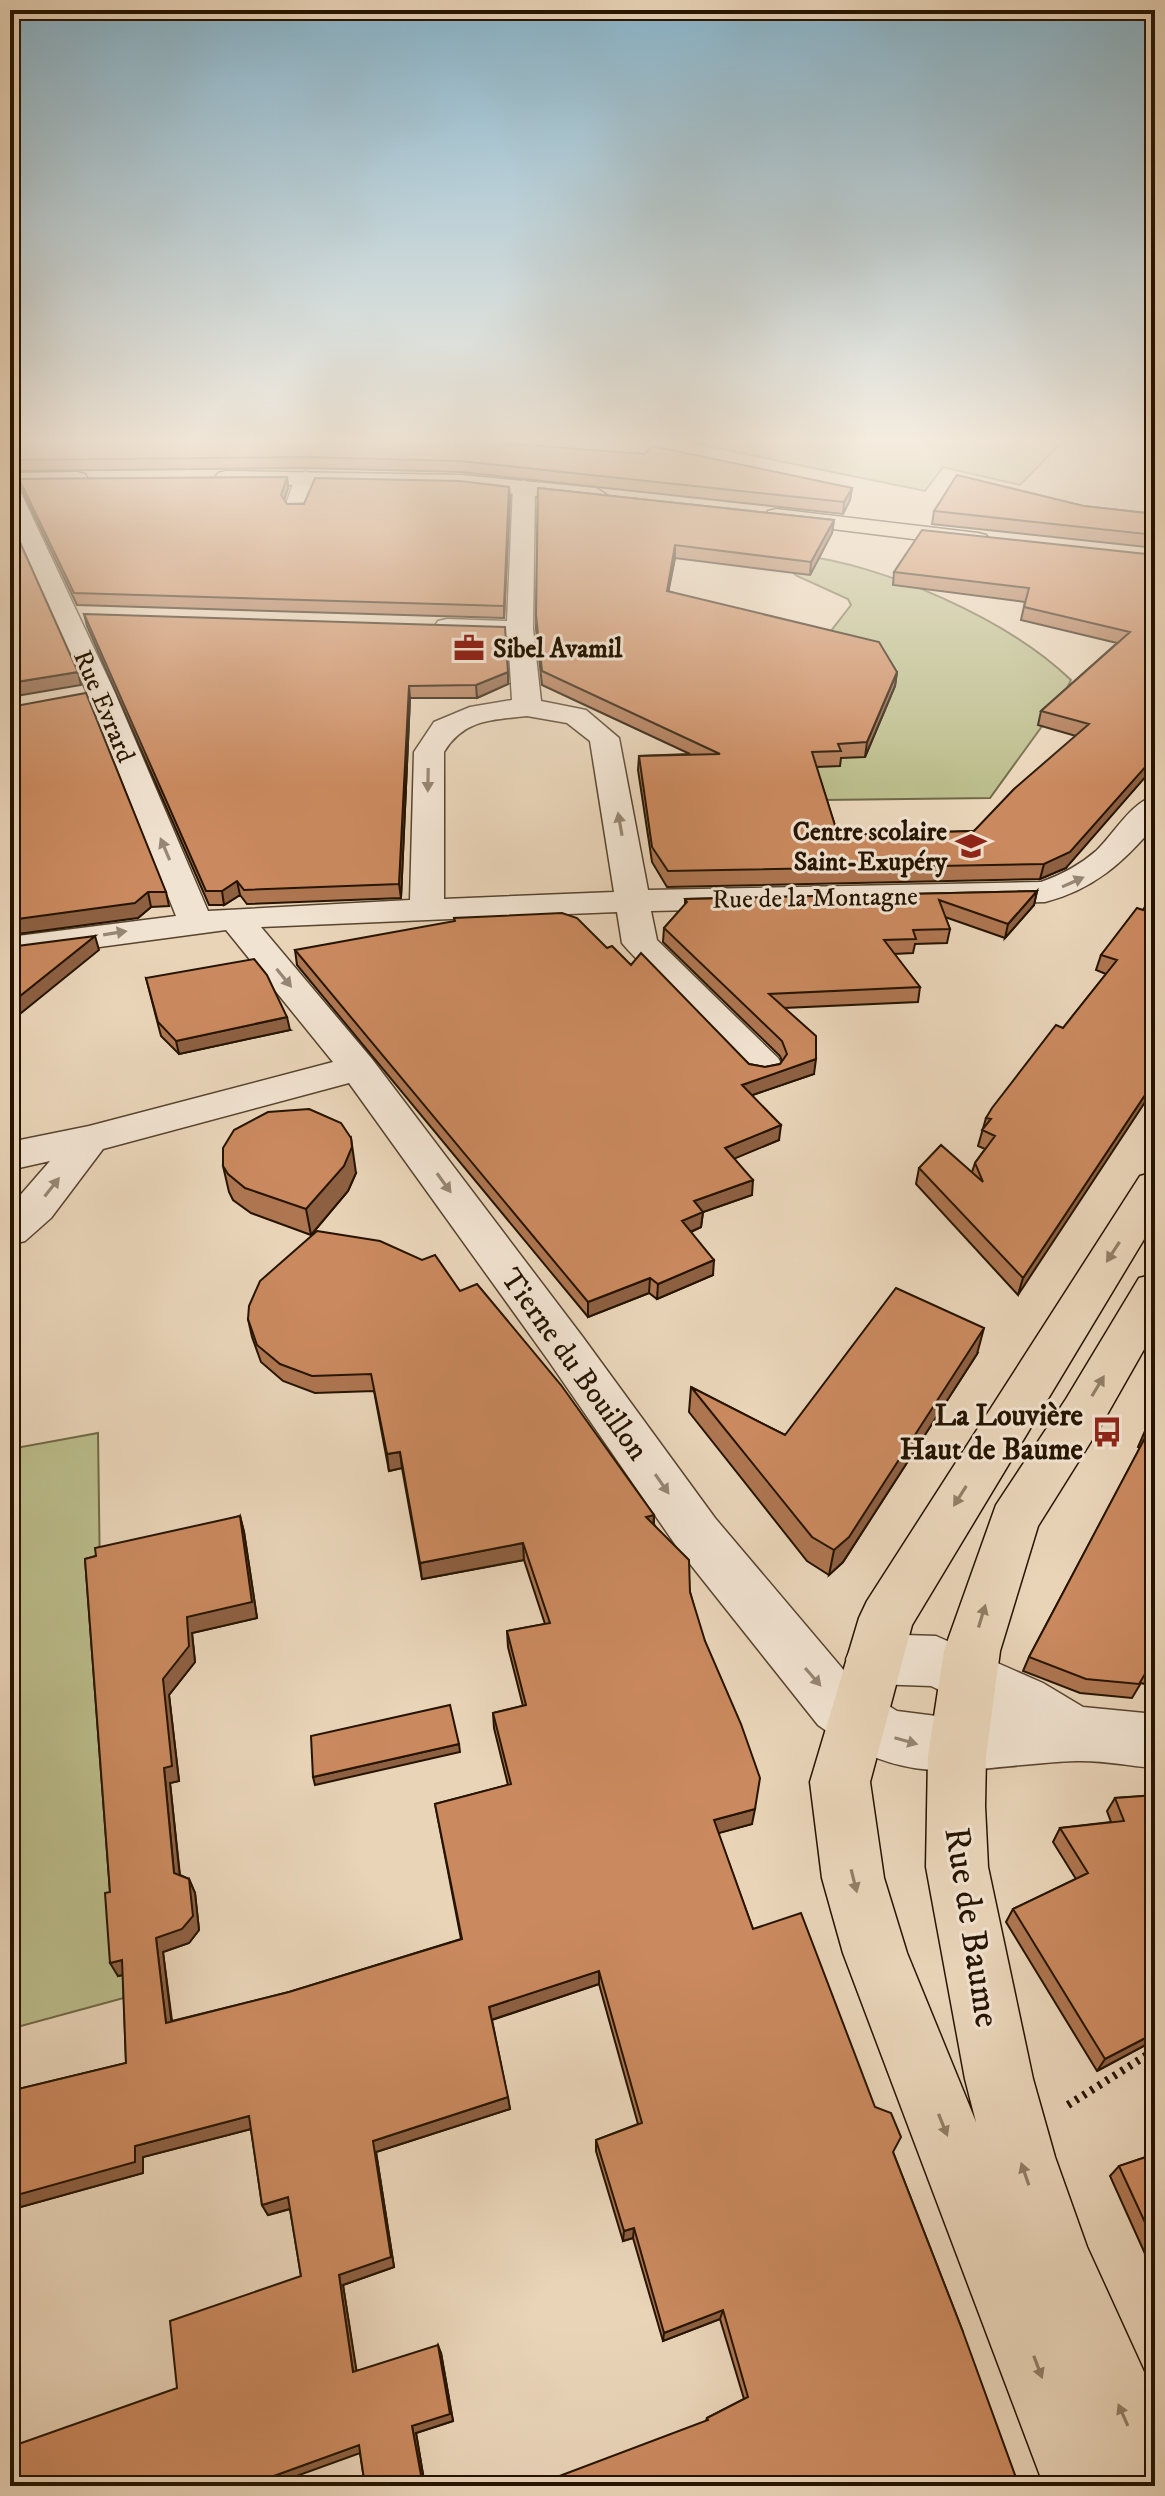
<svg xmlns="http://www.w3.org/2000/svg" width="1165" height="2496" font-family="'IM FELL DW Pica',serif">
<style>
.green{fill:#bbbc8b;stroke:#706846;stroke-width:2}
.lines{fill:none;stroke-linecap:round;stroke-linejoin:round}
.minor-casing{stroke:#57442e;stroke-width:3}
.major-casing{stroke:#261400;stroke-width:3}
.path{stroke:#261400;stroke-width:8;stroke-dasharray:3 6;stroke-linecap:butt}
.minor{fill:#f1e3d1;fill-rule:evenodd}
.major{fill:#e9d4b8;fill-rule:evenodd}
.wall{fill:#ae7651;stroke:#261400;stroke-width:2}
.shaded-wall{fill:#8d6042;stroke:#261400;stroke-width:2}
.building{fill:#ca895e;stroke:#261400;stroke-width:2}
.oneway{fill:#968673}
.oneway2{fill:#917e65}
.labels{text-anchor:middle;stroke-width:6;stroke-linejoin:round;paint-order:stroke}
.far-poi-label{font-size:26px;font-weight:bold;fill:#261400;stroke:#f1e3d1;text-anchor:start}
.far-street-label{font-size:26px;fill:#261400;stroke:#f1e3d1}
.street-label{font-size:30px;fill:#261400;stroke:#f1e3d1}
.poi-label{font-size:30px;font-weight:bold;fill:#261400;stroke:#f1e3d1;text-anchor:end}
.near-street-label{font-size:36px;fill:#261400;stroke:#f1e3d1}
</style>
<rect width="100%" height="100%" fill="#e9d4b8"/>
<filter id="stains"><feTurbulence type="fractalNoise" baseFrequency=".0025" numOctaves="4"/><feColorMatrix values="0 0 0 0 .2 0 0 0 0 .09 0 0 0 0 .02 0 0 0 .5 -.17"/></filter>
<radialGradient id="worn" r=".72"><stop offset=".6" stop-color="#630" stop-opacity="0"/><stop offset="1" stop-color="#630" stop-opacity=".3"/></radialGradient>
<path class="green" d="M663,437H1067L1020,485L943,467L925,491Z
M798,555C883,564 1009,620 1071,680L1061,700L990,798L823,800L799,774L824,640L851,605L848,599L797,576L787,568Z
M98,1433L100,1580L131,1996L10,2029V1449Z"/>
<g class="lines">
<g class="minor-casing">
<path id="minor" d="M306,471L317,478L304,512H288L285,507L295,478Z
M524,480L535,487L533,629L541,701L586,710L619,738L648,890L1041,882C1061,875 1080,865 1096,851C1114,834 1131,802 1155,796V825C1124,862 1093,890 1045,902L651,911L657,940L778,1058L783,1067L778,1076L764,1079L750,1076L628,950L622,943L617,912L261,927L372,1059L582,1336L715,1518L858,1687L897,1711L952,1718L991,1715L931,1686L874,1684L854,1677L846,1659L854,1641L874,1634L936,1636L1043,1683L1083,1707L1155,1714V1768C1129,1766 1102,1760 1076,1761C970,1765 912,1794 818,1725L679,1550L548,1360L349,1083L103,1149L51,1218L25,1241L10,1245V1207L50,1161L10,1170V1142L89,1126L333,1062L226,930L10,959V937L176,916L87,693L10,518V486L21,493L115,693L208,911L410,900L414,752L434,722L470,707L512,700L508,636L447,635L438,633L434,627L438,621L447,619L507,621L513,487ZM527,716L567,723L590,741L614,892L444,899V752C464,719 492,720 527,716Z"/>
</g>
<g class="major-casing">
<path id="major" d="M226,471L461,475L596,488L607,495L596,502L461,489L218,483L215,478L218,473Z
M77,472L85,474L88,479L85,484L10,487V473Z
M776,509L978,533L986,535L990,540L986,545L978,547L768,521L765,516L768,511Z
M1155,1172V1221L912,1625L870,1782L884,1878L907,1953L976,2122L965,2079L926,1867L928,1756L944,1651L996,1505L1066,1399L1139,1278L1155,1274V1330L1100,1427L1038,1526L1000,1651L986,1756L985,1806L988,1867L1033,2079L1055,2157L1087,2247L1155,2396V2486H1044L843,1953L822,1878L810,1782L859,1618L867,1601L1140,1176Z"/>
</g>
<path class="path" d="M1068,2105L1155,2050"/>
<use href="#minor" class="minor"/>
<use href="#major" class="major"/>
</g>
<path class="wall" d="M10,437H458L852,488L850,500L843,514L461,472L306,468L10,471Z
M287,477L288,488L284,500L287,504L510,497L504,618L77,605L22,490L19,479Z
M538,488L834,520L832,533L810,575L675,558L668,591L897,672L895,686L865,757L841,758L840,766L816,767L838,835L974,831L1076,736L1038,725L1041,711L1117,643L1021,620L1025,602L893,585L894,572L1155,555L1066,868L1040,879L667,887L652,862L638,770L639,756L690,754L542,685L536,629Z
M1084,506L1155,514V548L932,524L934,511Z
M84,614L508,684L477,698H410L401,898L247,904L240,895L224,905H209L87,626Z
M10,707L166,892L169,906L151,907L138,918Z
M1037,891L1034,905L1005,938L945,917L950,929L947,943L915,944L913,953L894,954L920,987L918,1002L784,1008L814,1074L752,1095L779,1140L734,1158L752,1195L703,1212L701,1227L691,1232L713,1275L657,1299L649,1293L588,1317L297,965L295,950L607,948L631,965L749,1064L765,1067L780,1064L782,1061L780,1056L663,942L664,928L685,905V899Z
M1143,910L1018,1295L916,1184L919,1168L972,1172L975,1163L985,1149L978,1146L986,1118L1063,1028L1106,974L1096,970L1101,955Z
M146,978L290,1030L179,1054L161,1036Z
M223,1166L356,1173L348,1191L311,1235L251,1213L233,1200L229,1192Z
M460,1291L654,1515V1524L690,1592L752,1824L718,1833L753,1929L893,2152L963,2332L706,2421L707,2418L744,2399L720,2319L663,2341L633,2238L623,2241L596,2151V2140L638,2124L599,1984L492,2020L510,2109L376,2152L394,2267L343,2285L356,2371L441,2353L453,2421L416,2433L425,2486H365L360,2453L177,2388L301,2276L290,2209L268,2215L262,2205L251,2129L143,2157V2173L10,2210V2091L126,2063L123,1975L118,1976L110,1892L85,1559L240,1516L244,1532L257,1618L192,1633L195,1662L169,1695L179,1781L170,1783L180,1875L189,1879L195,1893L199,1930L189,1943L163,1952L172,2021L289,1992L461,1939L435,1804L508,1785L494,1728L493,1713L523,1706L508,1647L507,1631L545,1624L524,1560L422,1579L402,1468L389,1471L374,1391L315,1393L283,1381L261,1362L252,1337L248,1319Z
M977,1354L843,1562L829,1575L807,1561L689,1412L691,1387L785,1435Z
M1155,1413V1687L1141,1683L1132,1698L1080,1693L1023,1671L1029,1657L1140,1448L1138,1447L1145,1431Z
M1152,1787H1155V2040L1097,2071L1006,1922L1013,1909L1076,1879L1053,1842L1060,1828L1111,1822L1107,1811L1115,1798L1147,1796Z
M1155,2154V2276L1110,2176L1119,2166Z"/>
<path class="shaded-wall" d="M287,477L288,488L282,506L281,495Z
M509,487L510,497L504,618V606Z
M852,488L850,500L843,514L844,502Z
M834,520L832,533L810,575L811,562Z
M675,545V558L666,604L667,591Z
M78,672L81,685L10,697V683Z
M508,672V684L477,698L476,685Z
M897,672L895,686L865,757L867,742Z
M409,686L410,698L401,898L399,884Z
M1155,756V766L1066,868L1040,879L1044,864Z
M237,881L240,895L224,905L222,891Z
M1037,891L1034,905L1005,938L1008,924Z
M148,892L151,907L138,918L10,935V920Z
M95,936L99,950L10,1022V1004Z
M287,1017L290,1030L179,1054L176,1041Z
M816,1059L814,1074L741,1099L742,1085Z
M1155,1080V1087L1018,1295L1023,1278Z
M781,1125L779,1140L724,1163L725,1148Z
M351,1138L356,1173L348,1191L311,1235L306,1209Z
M753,1180L752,1195L703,1212L701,1227L681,1236L682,1221L694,1201Z
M714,1260L713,1275L657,1299L658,1284Z
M650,1278L649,1293L588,1317V1302Z
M984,1328L977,1354L843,1562L829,1575L834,1550Z
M400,1452L402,1468L389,1471L387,1454Z
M654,1515L653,1532L646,1517Z
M240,1516L244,1532L257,1618L192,1633L195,1662L169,1695L179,1781L170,1783L181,1888L174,1873L164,1768L163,1679L187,1617Z
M523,1543L524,1560L422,1579L420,1563Z
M459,1744L460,1752L315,1785L313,1777Z
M755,1809L752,1824L712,1835L714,1820Z
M189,1879L195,1893L199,1930L189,1943L163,1952L173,2035L166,2023L156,1938Z
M122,1960L130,1973L118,1976L110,1963Z
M599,1971V1984L491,2020L489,2007Z
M1155,2033V2040L1097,2071L1105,2059Z
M508,2097L510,2109L376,2152L394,2267L343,2285L358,2380L353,2372L339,2275L373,2141Z
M249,2116L255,2128L143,2157V2173L10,2210V2197L135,2146Z
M288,2197L293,2208L268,2215L262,2205Z
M634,2228L633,2238L623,2241L624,2231Z
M723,2310L720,2319L663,2341L664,2333Z
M438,2345L441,2353L453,2421L416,2433L425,2486H423L412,2426Z
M359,2445L363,2452L269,2486H246Z"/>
<path class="building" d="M10,437H458L526,445L645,454L652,446L852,488L844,502L460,461L305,457L10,460Z
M957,475L1084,506L1155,514V535L934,511Z
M287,477L281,495L287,504H304L315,478L460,481L509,487L504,606L74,593L19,479Z
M538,488L834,520L811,562L675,545L667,591L879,642L897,672L867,742L838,744L841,751L812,752L838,835L974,831L1014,789L1089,724L1041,711L1130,632L1024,607L1029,588L894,572L922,530L1155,555V756L1070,852L1044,864L668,871L652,847L639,756L720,754L542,671L536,615Z
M10,520L78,672L10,683Z
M84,614L505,627L508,672L476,685L409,686L399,884L244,890L237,881L222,891H206Z
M86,693L166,892H148L135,903L10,920V707Z
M1155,890V1080L1023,1278L919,1168L941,1145L983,1182L975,1163L995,1136L982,1130L991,1119L986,1118L992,1108L1056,1025L1063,1028L1117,960L1101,955L1137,908L1143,910Z
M1037,891L1008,924L939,900L950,929L913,930L916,939L884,940L920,987L769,994L816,1036V1059L742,1085L781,1125L725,1148L753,1180L694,1201L703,1212L682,1221L714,1260L658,1284L650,1278L588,1302L295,950L455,921L454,918L562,913L577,918L607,948L612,946L631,965L641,953L749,1064L765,1067L780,1064L787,1054L782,1041L664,928L687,902L685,899Z
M95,936L10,1004V947Z
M254,959L267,975L287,1017L176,1041L158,1022L146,978Z
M309,1109L341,1123L351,1138L352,1147L344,1166L306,1209L245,1188L228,1174L223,1166V1148L234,1130L268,1112Z
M317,1231L380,1241L422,1260L435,1255L460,1291L477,1284L561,1385L654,1515L646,1517L689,1560L690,1592L705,1641L741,1724L760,1778L755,1809L714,1820L753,1929L801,1913L875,2107L891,2113L901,2137L893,2152L963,2332L1019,2486H533L708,2420L707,2418L748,2397L723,2310L664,2333L634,2228L624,2231L596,2140L642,2123L599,1971L489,2007L508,2097L373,2141L391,2257L339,2275L353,2372L438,2345L450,2414L412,2426L423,2486H365L359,2445L246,2486H10V2447L177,2388L170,2321L301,2276L288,2197L262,2205L249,2116L135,2146V2162L10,2197V2091L126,2063L122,1960L110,1963L105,1893L110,1892L85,1559L96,1556L95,1548L240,1516L252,1602L187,1617L189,1646L163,1679L172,1766L164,1768L174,1873L189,1879L193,1916L182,1929L156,1938L166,2023L289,1992L462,1939L435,1804L511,1784L493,1713L526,1705L507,1631L550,1623L523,1543L420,1563L400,1452L387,1454L371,1374L312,1376L280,1364L257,1345L248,1319L249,1306L260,1281Z
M896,1288L984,1328L849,1537L834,1550L812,1537L691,1387L785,1435Z
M1155,1413V1670L1148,1669L1139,1684L1086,1679L1029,1657L1147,1434L1145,1431Z
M450,1705L459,1744L313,1777L311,1736Z
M1152,1787H1155V2033L1105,2059L1013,1909L1088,1873L1060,1828L1124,1821L1115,1798L1155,1795Z
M1155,2154V2244L1119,2166Z"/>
<defs><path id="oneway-solid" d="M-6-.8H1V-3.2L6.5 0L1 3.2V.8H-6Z" transform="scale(2)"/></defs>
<g class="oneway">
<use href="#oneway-solid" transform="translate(428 780) rotate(91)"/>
<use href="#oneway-solid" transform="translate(620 824) rotate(-100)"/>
<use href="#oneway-solid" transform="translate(165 849) rotate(-113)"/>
<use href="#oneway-solid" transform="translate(1073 882) rotate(-24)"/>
<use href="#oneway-solid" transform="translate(115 933) rotate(-9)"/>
<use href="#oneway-solid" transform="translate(284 978) rotate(51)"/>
<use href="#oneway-solid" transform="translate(444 1183) rotate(54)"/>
<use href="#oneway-solid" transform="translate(52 1187) rotate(-52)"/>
<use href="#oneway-solid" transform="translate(662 1484) rotate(55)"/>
<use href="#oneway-solid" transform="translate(813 1677) rotate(49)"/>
<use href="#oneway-solid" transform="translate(906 1741) rotate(16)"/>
</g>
<g class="oneway2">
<use href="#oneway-solid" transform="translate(1113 1252) rotate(123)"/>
<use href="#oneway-solid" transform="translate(1098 1386) rotate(-59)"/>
<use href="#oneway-solid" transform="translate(960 1496) rotate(122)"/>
<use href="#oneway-solid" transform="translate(982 1616) rotate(-73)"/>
<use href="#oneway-solid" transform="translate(854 1881) rotate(76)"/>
<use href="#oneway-solid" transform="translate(943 2125) rotate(68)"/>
<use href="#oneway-solid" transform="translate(1025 2174) rotate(-109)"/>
<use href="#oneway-solid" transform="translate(1038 2367) rotate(69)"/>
<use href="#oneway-solid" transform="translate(1123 2415) rotate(-114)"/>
</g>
<linearGradient id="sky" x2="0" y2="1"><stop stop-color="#88b6ce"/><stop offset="0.56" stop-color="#f5ecdf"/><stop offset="1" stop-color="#f5ecdf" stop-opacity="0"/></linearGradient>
<rect width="1165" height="786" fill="url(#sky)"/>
<defs>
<g id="office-bare" transform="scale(2.4)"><path d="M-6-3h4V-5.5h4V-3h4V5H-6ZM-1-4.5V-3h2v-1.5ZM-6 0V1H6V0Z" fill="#8f2418" stroke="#f1e3d1" stroke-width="2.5" paint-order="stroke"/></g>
<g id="school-bare" transform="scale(2.4)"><path d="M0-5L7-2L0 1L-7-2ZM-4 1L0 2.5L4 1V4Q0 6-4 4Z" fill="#8f2418" stroke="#f1e3d1" stroke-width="2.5" paint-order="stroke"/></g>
<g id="bus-bare" transform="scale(2.4)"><path d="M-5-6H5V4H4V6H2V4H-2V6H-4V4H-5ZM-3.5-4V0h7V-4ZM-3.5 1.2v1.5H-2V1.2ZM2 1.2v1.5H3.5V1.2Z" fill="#8f2418" stroke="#f1e3d1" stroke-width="2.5" paint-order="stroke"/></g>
</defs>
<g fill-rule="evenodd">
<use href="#office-bare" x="469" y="648"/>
<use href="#school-bare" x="971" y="846"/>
<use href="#bus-bare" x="1107" y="1432"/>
</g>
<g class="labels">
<g class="far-poi-label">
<text x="493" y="657">Sibel Avamil</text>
<text x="947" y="840" text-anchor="end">Centre scolaire<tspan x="947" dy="30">Saint-Exupéry</tspan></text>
</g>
<g class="far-street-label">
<text transform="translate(105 706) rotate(67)" y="9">Rue Evrard</text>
<text transform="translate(815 897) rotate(-1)" y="9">Rue de la Montagne</text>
</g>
<g class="street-label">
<text transform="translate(575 1364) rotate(54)" y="10">Tierne du Bouillon</text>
</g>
<g class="poi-label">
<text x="1083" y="1425">La Louvière<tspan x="1083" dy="34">Haut de Baume</tspan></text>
</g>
<g class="near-street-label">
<text transform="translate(974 1927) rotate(81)" y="13">Rue de Baume</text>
</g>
</g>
<rect width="1165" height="2496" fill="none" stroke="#e9d4b8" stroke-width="40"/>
<rect x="12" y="12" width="1141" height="2472" fill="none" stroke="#261400" stroke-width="4"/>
<rect x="20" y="20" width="1125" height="2456" fill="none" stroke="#261400" stroke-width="2"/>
<rect width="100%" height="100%" filter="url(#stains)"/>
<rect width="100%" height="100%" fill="url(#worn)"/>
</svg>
